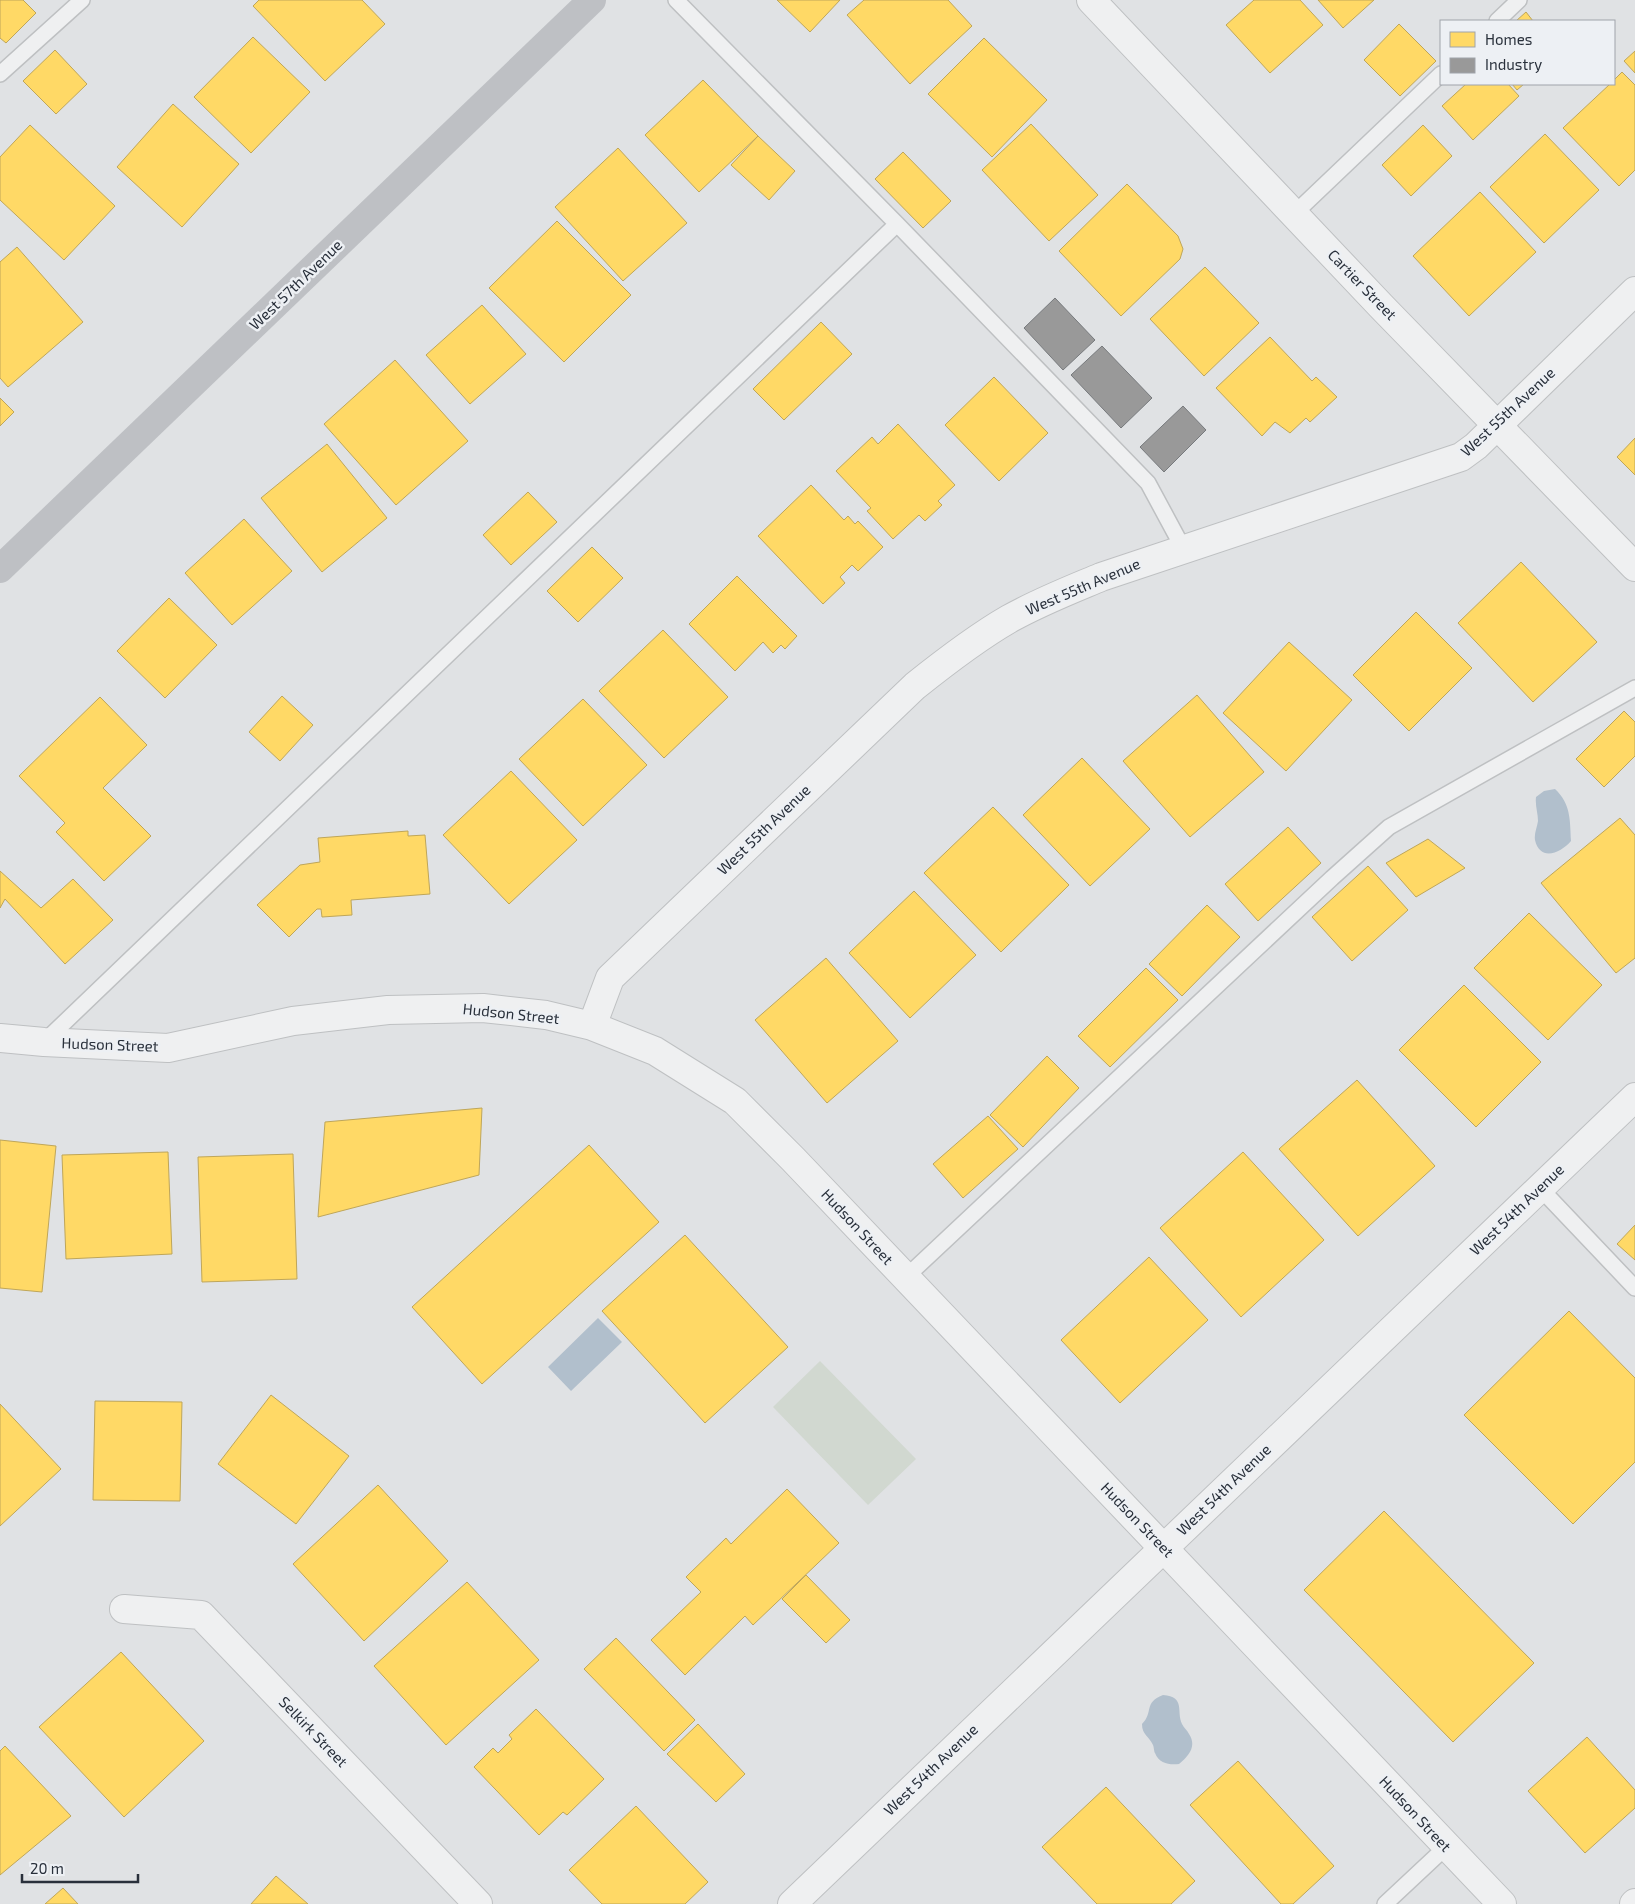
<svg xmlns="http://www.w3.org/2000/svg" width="1635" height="1904" font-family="'Exo 2',sans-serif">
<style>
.green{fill:#d1d8d0}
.water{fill:#b1bfcc}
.homes{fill:#ffd966;stroke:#bfa659}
.industry{fill:#999;stroke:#777a7d}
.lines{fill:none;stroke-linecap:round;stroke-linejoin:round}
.lane-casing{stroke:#bec0c2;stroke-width:18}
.street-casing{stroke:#bec0c2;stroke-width:30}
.lane{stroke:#eff0f1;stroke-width:15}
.street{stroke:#eff0f1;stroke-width:28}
.secondary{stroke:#bec0c4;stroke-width:28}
.labels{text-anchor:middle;stroke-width:5;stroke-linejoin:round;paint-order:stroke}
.street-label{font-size:15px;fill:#29303b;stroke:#edf0f4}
</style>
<rect width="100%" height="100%" fill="#e0e2e4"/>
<path class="green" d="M820,1361L916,1459L868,1505L773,1407Z"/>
<path class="water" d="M1555,789C1571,804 1570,820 1571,841C1561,853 1540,862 1535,840C1534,833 1537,828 1538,821C1538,813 1535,806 1536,797L1544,791Z
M598,1318L622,1342L571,1391L548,1367Z
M1163,1695C1186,1697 1176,1711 1182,1724C1184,1728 1187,1730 1189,1734C1197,1746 1189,1756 1179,1764C1170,1765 1159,1764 1155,1753C1154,1752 1154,1747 1153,1745C1149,1736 1142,1735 1142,1724C1154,1712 1143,1703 1163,1695Z"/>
<path class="homes" d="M0,0H23L36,13L6,43L0,38Z
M259,0H362L385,24L325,81L253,6Z
M777,0H840L810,32Z
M864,0H948L972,26L910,84L847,15Z
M1254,0H1300L1323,25L1270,73L1226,25Z
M1318,0H1374L1343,28Z
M1526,12L1533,21H1516Z
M1399,24L1436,61L1400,96L1364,60Z
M253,37L310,92L251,153L194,97Z
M984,38L1047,100L992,157L928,94Z
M55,50L87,84L56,114L23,81Z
M1635,51V73L1624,61Z
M1622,72L1635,85V170L1619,186L1563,128L1610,84H1614V80Z
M703,80L758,136L699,192L645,135Z
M1466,84H1508L1519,96L1473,140L1442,106Z
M1512,84H1524L1517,90Z
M173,104L239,164L182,227L117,167Z
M1031,124L1098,195L1049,241L982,170Z
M30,125L115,206L64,260L0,200V157Z
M1423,125L1452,156L1411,196L1382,165Z
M1545,134L1599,190L1544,243L1490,187Z
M758,136L795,171L769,200L731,165Z
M618,148L687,223L623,281L555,207Z
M903,152L951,201L923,228L875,179Z
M1127,184L1178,236L1183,249L1180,259L1121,316L1059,251Z
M1480,192L1536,252L1469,316L1413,256Z
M557,221L631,295L564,362L489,288Z
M17,247L83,322L8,387L0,378V262Z
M1205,267L1259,323L1204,376L1150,319Z
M482,305L526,354L470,404L426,355Z
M821,322L852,354L784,420L753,389Z
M1270,337L1312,381L1316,377L1337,397L1310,422L1306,418L1290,433L1275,422L1262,436L1216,388Z
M395,360L468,441L396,505L324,424Z
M994,377L1048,433L999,481L945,425Z
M0,398L14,412L0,426Z
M898,424L955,485L938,501L942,505L925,521L919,515L893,539L867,511L871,508L836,471L872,437L878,444Z
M1635,438V475L1617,457Z
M327,444L387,518L322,572L261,498Z
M811,485L844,520L848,516L855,524L858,521L883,547L858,571L852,565L840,577L845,583L823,604L758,536Z
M528,492L557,522L511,565L483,535Z
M244,519L292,571L232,625L185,573Z
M592,547L623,578L578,622L547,591Z
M1521,562L1597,642L1533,702L1458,623Z
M737,576L797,636L785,649L781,645L773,653L763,642L735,671L689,624Z
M169,598L217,645L165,698L117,651Z
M1416,612L1472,668L1409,731L1353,675Z
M663,630L728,697L664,758L599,691Z
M1289,642L1352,700L1286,771L1223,713Z
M1197,695L1264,772L1190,837L1123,761Z
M282,696L313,725L280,761L249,732Z
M100,697L147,745L103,788L151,836L104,881L56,832L65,823L19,776Z
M583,699L647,765L583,826L519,759Z
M1624,711L1635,722V756L1604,787L1576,759Z
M1082,758L1150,829L1090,886L1023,815Z
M511,771L577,840L509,904L443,835Z
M993,807L1069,885L1001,952L924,873Z
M1620,818L1635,835V958L1616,973L1541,883Z
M1288,827L1321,863L1258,921L1225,884Z
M408,831V836L425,835L430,894L351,900L352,915L322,917L321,909H317L289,937L257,905L300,865L320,862L318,838Z
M1428,839L1465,868L1416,897L1386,863Z
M1368,866L1408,910L1352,961L1312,917Z
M0,871L41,908L73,879L113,920L65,964L5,899L0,908Z
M914,891L976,955L910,1018L849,953Z
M1207,905L1240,937L1182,996L1149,964Z
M1529,913L1602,985L1548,1040L1474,968Z
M826,958L898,1041L827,1103L755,1020Z
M1146,968L1178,1000L1110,1067L1078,1036Z
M1464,985L1541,1062L1476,1127L1399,1050Z
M1047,1056L1079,1088L1023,1147L990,1115Z
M1357,1080L1435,1166L1358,1236L1279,1149Z
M482,1108L479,1175L318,1217L325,1122Z
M988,1116L1018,1149L963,1198L933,1164Z
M0,1140L56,1146L42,1292L0,1288Z
M589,1145L659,1222L482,1384L412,1307Z
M168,1152L172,1254L66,1259L62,1155Z
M1243,1152L1324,1240L1241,1317L1160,1228Z
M293,1154L297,1279L202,1282L198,1157Z
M1635,1225V1260L1617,1244Z
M685,1235L788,1347L705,1423L602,1311Z
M1149,1257L1208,1320L1120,1403L1061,1340Z
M1569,1311L1635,1378V1462L1573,1524L1464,1415Z
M271,1395L349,1456L296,1524L218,1464Z
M95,1401L182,1402L180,1501L93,1500Z
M0,1404L61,1469L0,1526Z
M378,1485L448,1561L364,1641L293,1564Z
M787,1489L839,1543L753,1625L745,1616L685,1675L651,1640L701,1592L686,1577L726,1538L731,1544Z
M1384,1511L1534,1663L1453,1742L1304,1590Z
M806,1575L850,1620L826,1643L782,1599Z
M467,1582L539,1660L446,1745L374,1666Z
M616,1638L695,1720L664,1751L584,1669Z
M121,1652L204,1741L124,1817L39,1727Z
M536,1709L604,1779L567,1815L563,1812L539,1835L474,1767L493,1748L498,1753L512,1739L509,1735Z
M698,1724L745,1774L716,1802L667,1754Z
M1587,1737L1635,1790V1808L1585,1853L1528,1791Z
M5,1746L71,1816L0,1875V1751Z
M1238,1761L1334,1866L1293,1904H1281L1190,1805Z
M1106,1787L1195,1881L1171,1904H1097L1042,1847Z
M636,1806L708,1882L685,1904H602L569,1870Z
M276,1876L308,1904H251Z
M63,1888L78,1904H45Z"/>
<path class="industry" d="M1055,298L1095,340L1063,370L1024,328Z
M1102,346L1152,398L1121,428L1071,375Z
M1183,406L1206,430L1164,472L1140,447Z"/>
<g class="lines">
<g class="lane-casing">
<path id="lane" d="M676,0L897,224L1148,483L1183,548
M1497,21L1519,0
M0,74L82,0
M1294,214L1441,74
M44,1042L897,224
M1540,1188L1635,1288
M905,1278L1332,878L1389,827L1635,688
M1385,1904L1446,1847"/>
</g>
<g class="street-casing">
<path id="street" d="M1091,0L1381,306L1635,567
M592,1026L610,978L915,686C945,662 976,638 1009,619C1039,602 1070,590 1101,577L1461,457L1476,446L1635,291
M0,1038L44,1042L168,1048L293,1021L388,1010L483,1008L546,1015L592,1026L655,1051L735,1101L793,1159L1502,1904
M124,1609L201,1615L478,1904
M792,1904L1635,1097
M1634,1904L1635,1903"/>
</g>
<use href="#lane" class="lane"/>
<use href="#street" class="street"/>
<path class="secondary" d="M0,569L592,0"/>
</g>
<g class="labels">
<g class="street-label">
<text transform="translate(296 285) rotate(-44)" y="5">West 57th Avenue</text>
<text transform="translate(1362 285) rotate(46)" y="5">Cartier Street</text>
<text transform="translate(1508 412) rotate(-43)" y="5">West 55th Avenue</text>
<text transform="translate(1083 587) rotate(-23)" y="5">West 55th Avenue</text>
<text transform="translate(764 830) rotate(-44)" y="5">West 55th Avenue</text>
<text transform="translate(511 1014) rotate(6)" y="5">Hudson Street</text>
<text transform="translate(110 1045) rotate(2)" y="5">Hudson Street</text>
<text transform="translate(1517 1210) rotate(-44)" y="5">West 54th Avenue</text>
<text transform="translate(857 1227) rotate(47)" y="5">Hudson Street</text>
<text transform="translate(1224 1490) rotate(-44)" y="5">West 54th Avenue</text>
<text transform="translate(1137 1520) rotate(46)" y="5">Hudson Street</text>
<text transform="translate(313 1732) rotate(46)" y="5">Selkirk Street</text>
<text transform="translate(931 1770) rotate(-44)" y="5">West 54th Avenue</text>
<text transform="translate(1415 1814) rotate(47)" y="5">Hudson Street</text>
</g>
</g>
<rect x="1440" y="20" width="175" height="65" fill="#edf0f4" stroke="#9fa3aa"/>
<rect x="1450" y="32" width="25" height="15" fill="#ffd966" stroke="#9fa3aa"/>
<text x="1485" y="45" font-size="15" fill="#29303b">Homes</text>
<rect x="1450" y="58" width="25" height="15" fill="#999999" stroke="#9fa3aa"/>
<text x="1485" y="70" font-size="15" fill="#29303b">Industry</text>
<path d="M22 1874v8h116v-8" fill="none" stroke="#29303b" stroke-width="2.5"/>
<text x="30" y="1874" font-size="15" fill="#29303b" stroke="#edf0f4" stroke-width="4" paint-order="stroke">20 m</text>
</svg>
